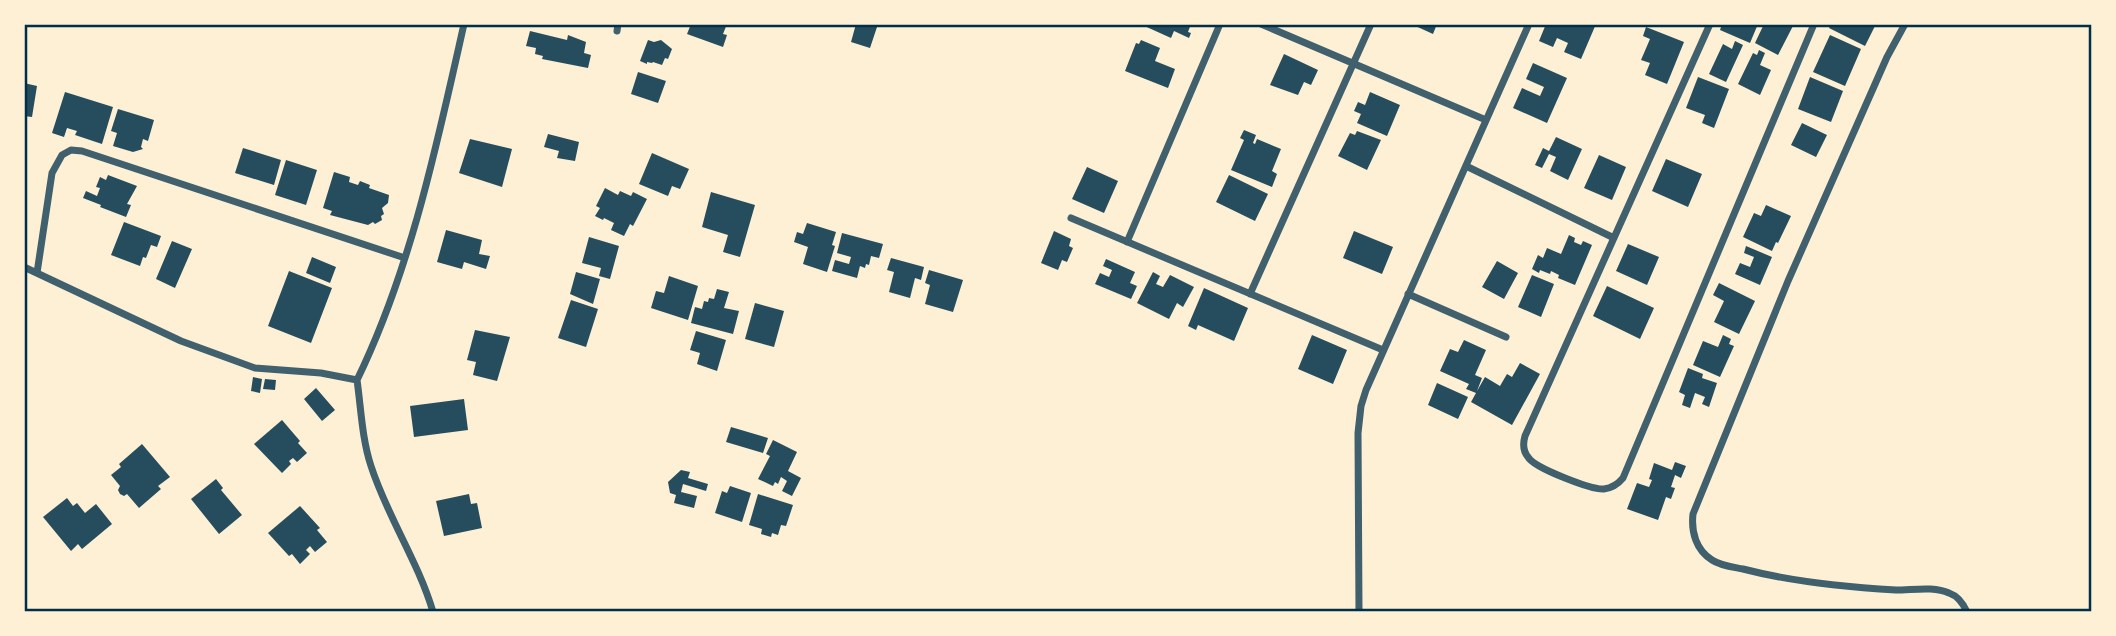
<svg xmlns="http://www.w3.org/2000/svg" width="2116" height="636" font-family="Montserrat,sans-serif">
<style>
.building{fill:#264d5e}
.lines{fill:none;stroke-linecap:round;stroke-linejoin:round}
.minor{stroke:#3f606c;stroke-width:7}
.neatline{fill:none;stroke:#003049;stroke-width:2.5}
</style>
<rect width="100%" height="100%" fill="#fdf0d5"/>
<path class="building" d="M691,24H727L723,34L727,35L723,47L687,34Z
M856,24H878L870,48L851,42Z
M1140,24H1191L1188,32L1191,33L1189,38L1174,31L1171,38Z
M1411,24H1437L1433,34Z
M1546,24H1596L1581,59L1564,52L1568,43L1557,38L1553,47L1539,41Z
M1722,24H1758L1750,43L1720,30Z
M1764,24H1794L1778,55L1755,43Z
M1831,24H1876L1865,46L1829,28Z
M1646,27L1684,42L1667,84L1645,75L1650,63L1641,60L1650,39L1643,36Z
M530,31L567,40L568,35L586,42L584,53L591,55L588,68L542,59L543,56L535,54L536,48L526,46Z
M1830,35L1861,49L1845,86L1813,72Z
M648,40L654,42L661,40L672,49L668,59L665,58L662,65L653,62L652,63L647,62V64L640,61Z
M1141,40L1160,48L1155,61L1175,69L1168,88L1125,71L1136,43L1139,44Z
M1735,41L1743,45L1726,82L1709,74L1723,44L1732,49Z
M1759,50L1765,53L1760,65L1771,70L1760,95L1738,84L1753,53L1757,55Z
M1284,54L1318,70L1311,85L1304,82L1298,95L1270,85Z
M1533,63L1567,78L1547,123L1513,108L1522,88L1540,96L1544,87L1526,79Z
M638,72L666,81L658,103L631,94Z
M1698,77L1729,89L1714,128L1702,123L1705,115L1686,108Z
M1810,77L1843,91L1831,122L1798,109Z
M24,83L37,86L32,117L24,116Z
M65,92L113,107L102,144L75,135L77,131L67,128L64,137L52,133Z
M1370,92L1400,105L1387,136L1357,123L1361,114L1354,111L1358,102L1365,105Z
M118,109L154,120L148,141L143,139L141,147L143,149L133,152L113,146L117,133L111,131Z
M1802,123L1827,135L1816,157L1791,145Z
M1244,130L1256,135L1253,143L1255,144L1257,139L1281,149L1272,171L1277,174L1272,187L1231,170L1244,140L1240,138Z
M1357,131L1381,140L1367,170L1338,156L1350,133L1355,135Z
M548,134L579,142L575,161L557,158L559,151L544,147Z
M1556,137L1582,149L1568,180L1550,171L1556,157L1549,154L1542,168L1535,165L1543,148L1549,151Z
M470,139L512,149L502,187L459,173Z
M243,148L281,160L274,185L235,173Z
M652,153L689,169L680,189L672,186L668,196L639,184Z
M1599,155L1626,167L1612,200L1584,188Z
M1666,159L1702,174L1688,207L1652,191Z
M286,160L317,170L306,205L275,195Z
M1087,167L1118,181L1104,213L1072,199Z
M334,172L350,177L349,182L358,185L360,181L370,185L369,188L389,195L388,203L382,208L384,214L381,216L382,220L375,224L373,222L368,225L330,215L332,211L323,208Z
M108,175L137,186L127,204L131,205L126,217L100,207L101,205L83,198L86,191L97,196L100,188L96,187L100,177L106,180Z
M1229,175L1268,194L1255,221L1216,202Z
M605,188L618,195L620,191L631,196L633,192L647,199L633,226L630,224L624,236L611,230L614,223L604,218L603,220L595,216L600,208L596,206Z
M711,192L755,205L740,257L723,252L728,235L702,227Z
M1766,205L1791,216L1778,243L1776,242L1772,251L1743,237L1754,213L1761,216Z
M124,222L161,236L157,247L151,245L146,258L143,257L140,266L111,255Z
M807,223L836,232L832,245L835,246L827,272L803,264L808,247L794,242L797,232L803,234Z
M446,230L482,240L479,254L490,256L486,269L464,262L462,269L437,262Z
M1054,231L1071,239L1069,246L1073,248L1067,262L1062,260L1058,270L1041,263Z
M1354,231L1393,247L1382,274L1343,258Z
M842,233L883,244L879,258L871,256L869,265L866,264L865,268L860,266L857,278L832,271L835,260L849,264L851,257L837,253Z
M1569,235L1575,238L1574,242L1581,245L1583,241L1592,245L1575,285L1558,278L1559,275L1551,271L1550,274L1540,270L1539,273L1532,269L1538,255L1543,258L1547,248L1561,254Z
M589,237L619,246L610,279L599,276L601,268L582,263Z
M172,241L192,249L175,288L156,279Z
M1628,244L1659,257L1647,285L1616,271Z
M1746,246L1772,257L1760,285L1735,274L1740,263L1750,267L1754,257L1744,253Z
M312,257L336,267L330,283L306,273Z
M891,258L924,267L921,280L915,278L910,298L889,292L894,272L887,270Z
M1106,259L1135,272L1130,283L1137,286L1131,299L1095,284L1100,273L1109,277L1112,270L1103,266Z
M1497,261L1518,273L1504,299L1482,287Z
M929,270L963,280L953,312L925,304L930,285L925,283Z
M289,271L332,288L311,343L268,326Z
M576,272L600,279L593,304L570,294Z
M1153,272L1160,276L1156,284L1163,287L1170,275L1194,287L1183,307L1177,303L1169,319L1137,303Z
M1532,275L1554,284L1541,317L1518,307Z
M669,276L698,286L688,320L651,308L656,291L664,293Z
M1719,283L1755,301L1739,334L1714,322L1724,301L1713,295Z
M1607,286L1654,308L1640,339L1593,316Z
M1204,288L1248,308L1234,341L1198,325L1196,330L1188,326Z
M717,289L729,292L724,308L739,311L733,334L691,323L695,307L702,309L704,301L708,302L709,298L714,299Z
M571,300L598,309L586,347L558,338Z
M755,303L784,311L774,347L745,339Z
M475,330L510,337L497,381L473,375L476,362L467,360Z
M696,331L726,340L717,371L697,364L700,353L690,350Z
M1312,335L1347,350L1333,384L1298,369Z
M1723,335L1731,339L1729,344L1734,346L1720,377L1693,365L1703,341L1718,347Z
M1464,340L1486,350L1475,375L1482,378L1477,391L1485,377L1500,386L1507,374L1512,377L1520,363L1540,374L1512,425L1471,402L1476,393L1466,389L1469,384L1440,371L1450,349L1458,352Z
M1688,368L1703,374L1702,378L1717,383L1709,407L1702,404L1705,397L1695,393L1690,408L1682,405L1685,395L1679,392Z
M253,377L262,379L260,393L251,391Z
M265,379L276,380L275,390L263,389Z
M1437,383L1468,397L1458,419L1428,405Z
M316,388L335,410L322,421L304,399Z
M464,399L468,430L414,437L410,406Z
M282,420L300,441L298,443L307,453L297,462L293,458L289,461L291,464L282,473L254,444Z
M731,427L768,438L763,453L726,442Z
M773,440L797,452L788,471L801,478L792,496L782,491L787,481L781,477L778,484L775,482L773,486L758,479L770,456L766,454Z
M142,444L170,477L158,486L161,489L139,508L127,494L124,496L120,494L118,490L120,486L111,475L121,467L119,464Z
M1675,462L1686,466L1681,478L1675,475L1671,487L1675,488L1671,499L1666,497L1658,520L1627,509L1637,483L1649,487L1652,480L1649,479L1654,463L1672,470Z
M681,470L690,472L688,478L708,484L706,491L683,484L681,492L697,496L694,508L674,503L676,495L670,493L668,482Z
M216,479L223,488L221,490L242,515L219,534L191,499Z
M730,486L751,493L742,522L715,513L722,491L727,493Z
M469,494L471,504L477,503L482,528L444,536L436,501Z
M758,494L793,505L786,526L781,525L778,535L772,533L771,537L761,534L762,529L749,525Z
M67,498L73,506L77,503L85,513L96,504L112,524L82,549L78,544L71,551L43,517Z
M300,506L320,528L317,530L327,542L315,552L310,546L306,550L310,554L300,564L292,554L289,556L268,533Z"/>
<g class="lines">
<path class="minor" d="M1261,24L1486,120
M1710,24L1525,436C1523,443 1523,451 1528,457C1534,468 1592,490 1604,489C1612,488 1618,484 1623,478L1814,24
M1905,24L1887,57L1788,281L1693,514C1691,532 1696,550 1712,560C1721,566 1733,567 1743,569C1793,582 1845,587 1896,590C1913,590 1934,586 1949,593C1958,596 1963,603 1967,612
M617,31L618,24
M1466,166L1614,238
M1071,218L1383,350
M1127,242L1220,24
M24,267L181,341L255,368L321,373L357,380C411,269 437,144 464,24
M37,273L52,173L62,155L71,150L82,151L405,258
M1250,294L1371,24
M1408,294L1506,337
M357,380C361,408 362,439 371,466C387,516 418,561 433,612
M1359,612L1358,433L1361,406L1366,390L1529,24"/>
</g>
<rect width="2116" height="636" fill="none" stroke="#fdf0d5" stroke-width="52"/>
<rect x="26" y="26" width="2064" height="584" class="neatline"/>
</svg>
